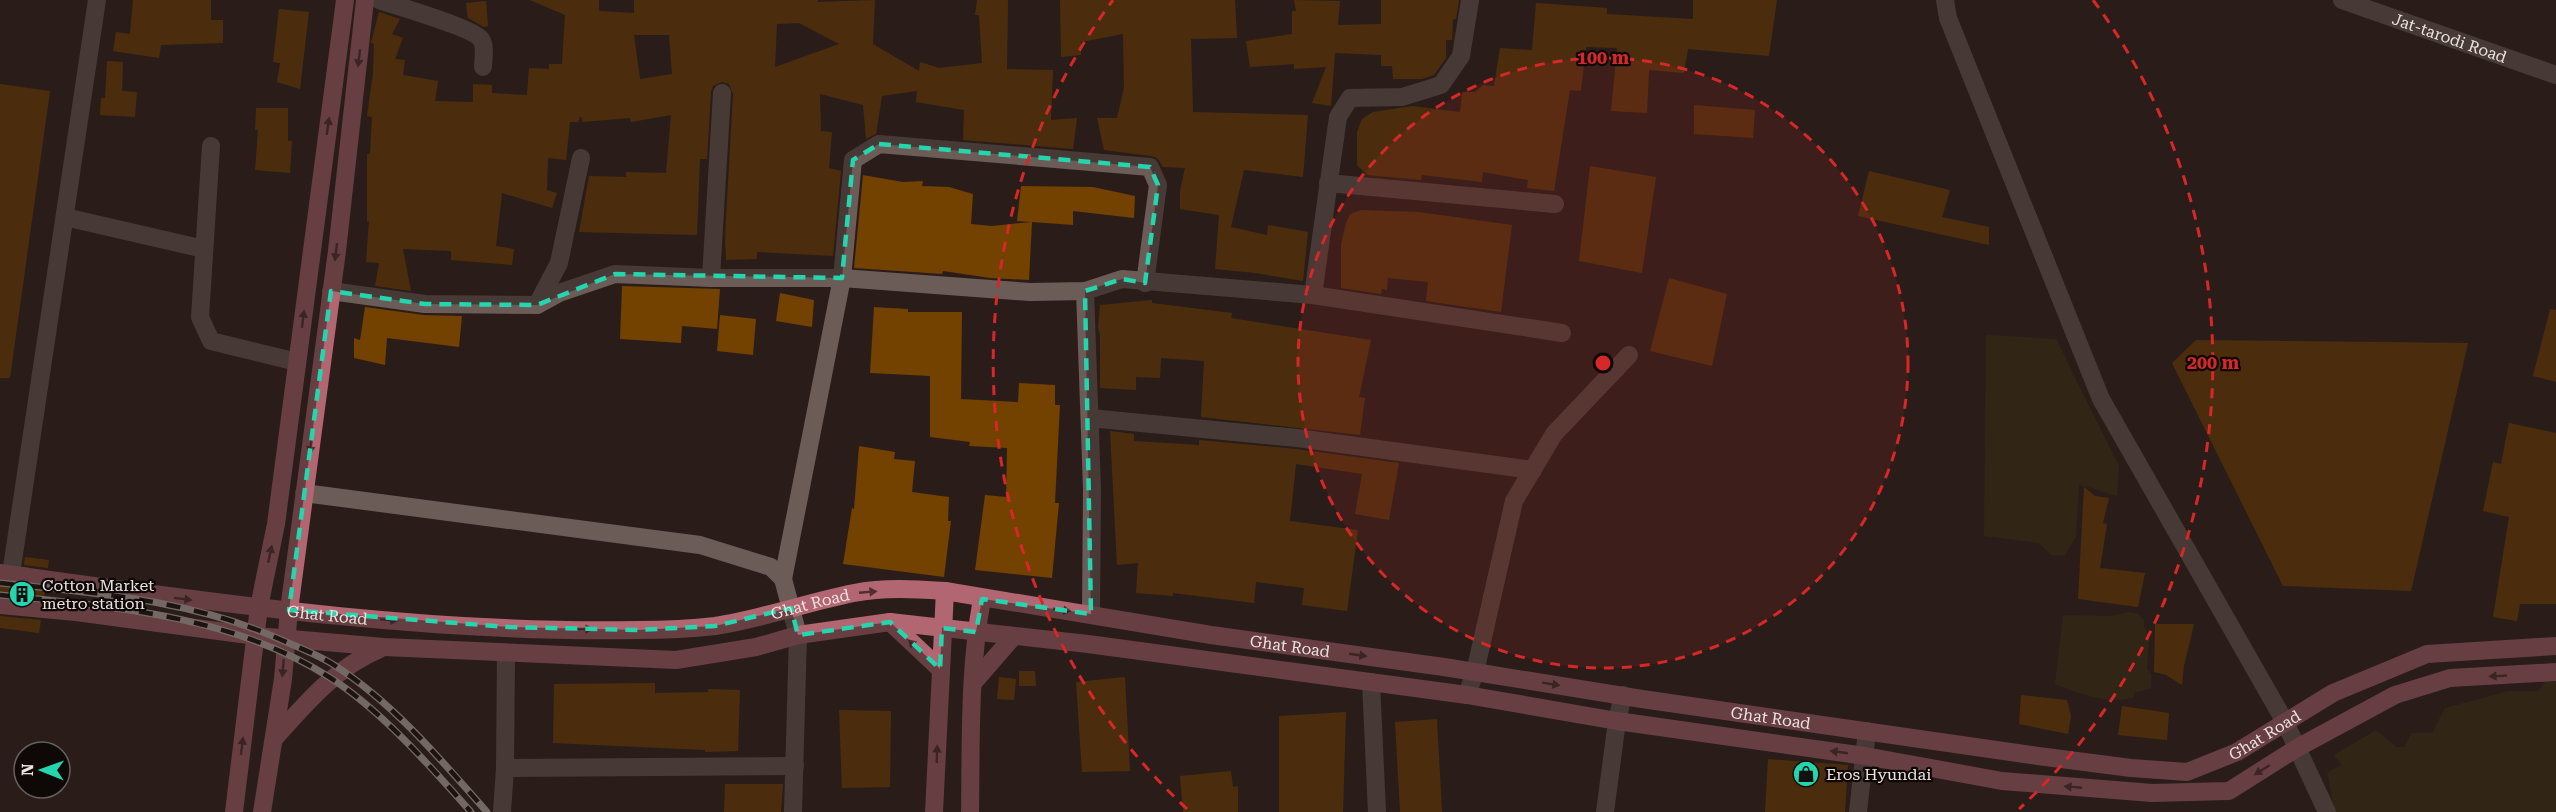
<svg xmlns="http://www.w3.org/2000/svg" width="2556" height="812" font-family="'Roboto Serif',serif">
<style>
.green{fill:#3a3012}
.building{fill:#734100;fill-rule:evenodd}
.lines{fill:none;stroke-linecap:round;stroke-linejoin:round}
.minor{stroke:#6c5c58;stroke-width:18}
.major{stroke:#b26672;stroke-width:18}
.rail-casing{stroke:#cec4c2;stroke-width:7}
.rail{stroke:#0e0907;stroke-width:4.5;stroke-dasharray:14;stroke-linecap:butt}
.oneway{fill:#502e32}
.marked{fill:none;stroke:#25d5ae;stroke-width:4.5;stroke-dasharray:12 8;stroke-linejoin:round}
.ring{fill:none;stroke:#d62828;stroke-width:3;stroke-dasharray:10 8}
.labels{text-anchor:middle;stroke-width:4.5;stroke-linejoin:round;paint-order:stroke}
.street-label{font-size:16px;fill:#ebe2e0;stroke:#0e0907}
.poi-label{font-size:16px;fill:#ebe2e0;stroke:#0e0907;text-anchor:start}
.centre{fill:#d62828;stroke:#0e0907;stroke-width:3}
.ring-label{font-size:18px;text-anchor:middle;font-weight:bold;fill:#d62828;stroke:#0e0907;stroke-width:4.5;stroke-linejoin:round;paint-order:stroke}
</style>
<rect width="100%" height="100%" fill="#2a1d19"/>
<path class="green" d="M1986,335L2056,339L2119,466L2117,496C2103,493 2093,487 2079,485L2076,537L2064,556L2051,555L2039,543L1984,536Z
M2129,612L2138,614L2144,620V627L2149,635L2147,669L2151,675V689L2135,692L2133,698C2105,704 2081,694 2055,684L2063,615L2111,616Z
M2551,675H2556V812H2335L2327,772L2342,765L2334,755L2376,730L2396,747H2405L2411,733H2432L2445,708L2509,691H2538Z"/>
<path class="building" d="M133,0H211V20H223V43L161,45L159,58L113,51L116,32L130,34Z
M530,0H599V11L634,13V0H818V2L875,0L873,44L919,71L920,62L939,68L982,63L979,15H975L977,0H1008L1007,69L1053,70L1051,120L1077,118L1073,149L963,140L964,110L916,102L917,91L882,96L876,134L866,139L863,105L820,94L821,131L832,132L829,168L841,171L833,256L757,252V259L726,260L725,236L733,94L729,84L722,82L713,86L711,92L707,159H700L697,235L579,232L589,176L626,177V172L666,173L671,115L631,122L630,118L582,122V117H580L578,122H570L566,160L548,158L547,190L557,193L552,208L502,193L496,246L514,249L512,265L451,260V251L403,249L411,291L375,286L379,263L366,262L369,221H367V154H370L372,117L367,116L373,73L374,44L371,43L372,39L379,12L400,19L392,34L403,38L395,59L405,60L403,75L438,81L435,101L473,102V84L492,85V93L527,95L529,68L549,69V64H562L565,15ZM799,23L839,44L775,67L777,24ZM634,35H669L672,74L640,79Z
M1060,0H1235L1237,38L1191,39L1193,112L1308,115L1303,177L1244,170L1231,227L1267,235L1268,225L1308,232L1303,281L1255,273L1215,269L1219,215L1180,209V191L1185,168L1163,167L1157,158L1151,156L1104,150L1097,118H1117L1124,88L1123,34L1081,42V55L1061,57Z
M1294,0L1340,1L1338,25L1381,24V0H1459L1456,19H1453L1452,40H1446V58L1434,75L1422,79H1393L1392,66H1381V55L1335,53L1331,106L1312,103L1326,67L1294,69V64L1250,67L1246,41L1292,34V11H1296Z
M1693,0H1777L1769,56L1688,49L1684,73L1649,70L1647,113L1611,111L1617,48L1586,47L1581,91L1570,90L1554,191L1527,188L1528,180L1483,172L1482,182L1422,175L1421,180L1367,175L1357,165V132L1362,119L1373,112L1412,106L1460,112L1462,92H1475L1483,85L1494,86L1500,48L1532,50L1536,3L1607,8V14L1693,19Z
M486,1L488,26L484,27L468,18L466,3Z
M279,9L309,12L300,89L277,82L280,63L273,62Z
M107,61L123,62L122,91L137,92L135,117L100,115L101,98H105Z
M0,84L50,91L10,378H0Z
M1694,105L1755,110L1753,138L1694,134Z
M256,108H288V141H292L290,173L255,170L258,130H255Z
M1590,166L1656,177L1642,273L1579,261Z
M1869,171L1950,190L1942,217L1989,227V245L1858,216Z
M863,175L903,182L923,181L922,186L949,187L973,194L971,224L992,226L1031,222L1017,221L1021,186L1093,187L1135,196L1134,218L1073,211V225L1032,222L1029,280L990,278L943,271L942,274L854,268Z
M1361,210L1419,212L1512,225L1501,312L1426,301L1428,282L1388,278L1387,290L1382,289L1381,294L1341,288V244L1346,223L1350,214Z
M1669,278L1727,294L1712,366L1650,351Z
M622,286L720,289L717,329L682,326L681,343L620,339Z
M780,293L814,300L812,327L776,321Z
M1152,300V303L1232,313L1231,318L1371,340L1359,397L1365,398L1360,435L1201,417L1204,361L1161,358L1160,378L1136,377V390L1100,388V334L1098,328L1100,305Z
M365,307L424,315L462,316L459,347L387,338L385,365L354,358V338L360,340Z
M874,307L908,309V312H962L961,399L1018,402L1019,383L1055,385V405H1060L1055,503H1059L1052,578L975,570L985,495L1006,497L1007,448L969,446L970,442L930,437V376L870,373Z
M2550,309L2556,310V382L2533,376Z
M720,315L756,319L753,355L717,351Z
M2196,340L2468,343L2411,591L2283,586L2172,363Z
M2509,423L2556,433V604H2520L2517,621L2493,617L2509,517L2483,511L2493,462L2501,464Z
M1110,431L1134,434V441L1199,445V440L1296,449L1399,463L1389,520L1355,514L1362,474L1296,464L1290,521L1358,530L1347,611L1302,605L1304,588L1256,582L1254,603L1173,593V596L1136,593L1138,563L1117,565Z
M859,446L895,452L894,459L915,461L912,492L949,497L948,521H951L944,577L843,564L852,508L854,509Z
M2084,487L2095,496L2109,498L2103,523L2107,524L2100,568L2145,573L2138,607L2078,599Z
M25,557L49,560L48,568L24,565Z
M0,584L45,591L44,598L0,594Z
M0,616L41,620L39,633L0,628Z
M2155,624H2194L2184,666L2182,685L2166,675L2154,672Z
M1019,671H1035L1036,686H1019Z
M999,677L1016,679L1014,700L997,699Z
M1125,677L1130,771L1082,772L1076,682Z
M655,683V693L708,692V689L740,690L738,751L705,752V750L553,743L554,684Z
M2021,695L2067,700L2071,716L2068,734L2019,724Z
M2122,706L2169,713L2167,740L2118,735Z
M839,710L891,711L890,787L842,788Z
M1346,712L1343,812H1279V716Z
M1437,719L1442,812H1400L1395,722Z
M1768,759L1848,765L1845,812H1765Z
M1231,771L1233,787L1238,786V812H1183L1180,776Z
M725,784H783L781,812H724Z"/>
<g class="lines">
<g class="minor">
<path d="M379,0C397,6 473,28 481,39C486,47 483,59 483,67"/>
<path d="M1945,0L1948,18L2101,399L2285,722L2327,812"/>
<path id="s1" d="M2342,0L2556,75"/>
<path d="M211,146L200,317L211,341L297,362"/>
<path d="M1328,183L1555,204"/>
<path d="M65,217L204,249"/>
<path d="M711,278L722,93"/>
<path d="M331,291L425,304L537,305L559,293L615,274L711,278H842L1030,292L1085,291L1122,279L1313,295L1562,333"/>
<path d="M1085,291L1092,489L1091,614"/>
<path d="M1313,295L1338,117L1350,98L1402,97L1441,85L1461,56L1470,0"/>
<path d="M537,305L559,263L581,158"/>
<path d="M1090,418L1297,438L1533,470"/>
<path d="M304,493L700,545L771,567L783,579L798,635L793,812"/>
<path d="M11,574L97,0"/>
<path d="M783,579L842,278L853,160L879,144L1150,167L1158,185L1145,283"/>
<path d="M1371,682L1377,812"/>
<path d="M1467,695L1475,672L1514,501L1554,434L1629,355"/>
<path d="M505,768L506,653"/>
<path d="M502,812L505,768L795,766"/>
<path d="M1605,812L1617,721L1623,695"/>
<path d="M1858,812L1867,731"/>
</g>
<g class="major">
<path id="s2" d="M0,573C211,602 424,634 638,630C663,630 690,629 715,626C762,619 808,602 854,593C884,587 915,589 945,591L1211,635L1444,667L1642,699L2038,756L2131,768L2187,772L2237,752L2333,693L2427,654L2556,646"/>
<path d="M0,605L76,612L256,636L384,647L676,660L756,647L798,635L890,622L1088,644L1467,695L1617,721L1865,756L2002,781L2152,793L2229,791L2297,748L2395,695L2450,678L2556,672"/>
<path d="M890,622L940,669"/>
<path d="M973,683L1013,637"/>
<path d="M274,739C305,704 336,667 380,649"/>
<path d="M234,812L259,607L276,524L345,0"/>
<path d="M262,812L283,679L289,610L337,251L365,0"/>
<path d="M934,812L945,591"/>
<path d="M970,812C971,741 969,669 982,599"/>
</g>
<g class="rail-casing">
<path id="rail" d="M0,583C96,593 194,600 284,641C302,649 321,656 337,667C394,704 442,761 487,812
M0,595C113,607 231,615 329,677C380,709 431,767 471,812"/>
</g>
<use href="#rail" class="rail"/>
</g>
<defs><path id="oneway-solid" d="M-6-.8H1V-3.2L6.5 0L1 3.2V.8H-6Z" transform="scale(1.5)"/></defs>
<g class="oneway">
<use href="#oneway-solid" transform="translate(359 58) rotate(97)"/>
<use href="#oneway-solid" transform="translate(328 126) rotate(-82)"/>
<use href="#oneway-solid" transform="translate(336 252) rotate(97)"/>
<use href="#oneway-solid" transform="translate(303 319) rotate(-83)"/>
<use href="#oneway-solid" transform="translate(311 445) rotate(98)"/>
<use href="#oneway-solid" transform="translate(270 554) rotate(-78)"/>
<use href="#oneway-solid" transform="translate(868 592) rotate(-5)"/>
<use href="#oneway-solid" transform="translate(183 599) rotate(7)"/>
<use href="#oneway-solid" transform="translate(1062 610) rotate(8)"/>
<use href="#oneway-solid" transform="translate(389 620) rotate(4)"/>
<use href="#oneway-solid" transform="translate(584 629) rotate(1)"/>
<use href="#oneway-solid" transform="translate(915 646) rotate(-137)"/>
<use href="#oneway-solid" transform="translate(1358 655) rotate(8)"/>
<use href="#oneway-solid" transform="translate(283 668) rotate(95)"/>
<use href="#oneway-solid" transform="translate(2498 676) rotate(177)"/>
<use href="#oneway-solid" transform="translate(1551 684) rotate(9)"/>
<use href="#oneway-solid" transform="translate(242 746) rotate(-83)"/>
<use href="#oneway-solid" transform="translate(1839 752) rotate(-172)"/>
<use href="#oneway-solid" transform="translate(937 754) rotate(-88)"/>
<use href="#oneway-solid" transform="translate(2262 770) rotate(148)"/>
<use href="#oneway-solid" transform="translate(2073 787) rotate(-175)"/>
</g>
<path d="M0 0H2556V812H0ZM879,144L1150,167L1158,185L1145,283L1122,279L1085,291L1091,614L982,599L976,632L942,628L940,669L890,622L798,635L791,608L715,626L638,630L508,627L289,610L331,291L425,304L537,305L615,274L842,278L853,160Z" fill="#2a1d19" fill-opacity=".55" fill-rule="evenodd"/>
<path class="marked" d="M879,144L1150,167L1158,185L1145,283L1122,279L1085,291L1091,614L982,599L976,632L942,628L940,669L890,622L798,635L791,608L715,626L638,630L508,627L289,610L331,291L425,304L537,305L615,274L842,278L853,160Z"/>
<circle cx="1603" cy="363" r="305" fill="#d62828" fill-opacity=".12"/>
<g class="ring">
<circle cx="1603" cy="363" r="305"/>
<path d="M1187 809A610 610 0 0 1 1113 0M2093 0A610 610 0 0 1 2019 809"/>
</g>
<defs>
<g id="building-disc" transform="scale(1.35)"><circle r="9.5" fill="#25d5ae" stroke="#0e0907"/><path d="M-4-6H4V6H1V3H-1V6H-4ZM-2.5-4.3h1.7v1.8h-1.7ZM.8-4.3h1.7v1.8H.8ZM-2.5-1h1.7V.8h-1.7ZM.8-1h1.7V.8H.8Z" fill="#111"/></g>
<g id="shop-disc" transform="scale(1.35)"><circle r="9.5" fill="#25d5ae" stroke="#0e0907"/><path d="M-5-2.5h2.3a2.7 3.5 0 0 1 5.4 0H5L5.5 6h-11ZM-1.5-2.5h3a1.5 2.3 0 0 0-3 0Z" fill="#111"/></g>
</defs>
<g fill-rule="evenodd">
<use href="#building-disc" x="22" y="594"/>
<use href="#shop-disc" x="1806" y="774"/>
</g>
<g class="labels">
<g class="street-label">
<text dy="6" stroke="none"><textPath href="#s1" startOffset="114">Jat-tarodi Road</textPath></text>
<text dy="6" stroke="none"><textPath href="#s2" startOffset="816">Ghat Road</textPath></text>
<text dy="6" stroke="none"><textPath href="#s2" startOffset="330">Ghat Road</textPath></text>
<text dy="6" stroke="none"><textPath href="#s2" startOffset="1302">Ghat Road</textPath></text>
<text dy="6" stroke="none"><textPath href="#s2" startOffset="1788">Ghat Road</textPath></text>
<text dy="6" stroke="none"><textPath href="#s2" startOffset="2294">Ghat Road</textPath></text>
</g>
<g class="poi-label">
<text x="42" y="591">Cotton Market<tspan x="42" dy="18">metro station</tspan></text>
<text x="1826" y="780">Eros Hyundai</text>
</g>
</g>
<circle cx="1603" cy="363" r="9" class="centre"/>
<g class="ring-label">
<text x="1603" y="64">100 m</text>
<text x="2213" y="369">200 m</text>
</g>
<g transform="translate(42 770) rotate(271)"><circle r="28" fill="#0e0907" stroke="#66605e" stroke-width="1.5"/>
<path d="M0-4.5L10 22L0 15L-10 22Z" fill="#25d5ae"/>
<text y="-9" font-size="16" font-weight="bold" text-anchor="middle" fill="#ebe2e0">N</text>
</g>
</svg>
